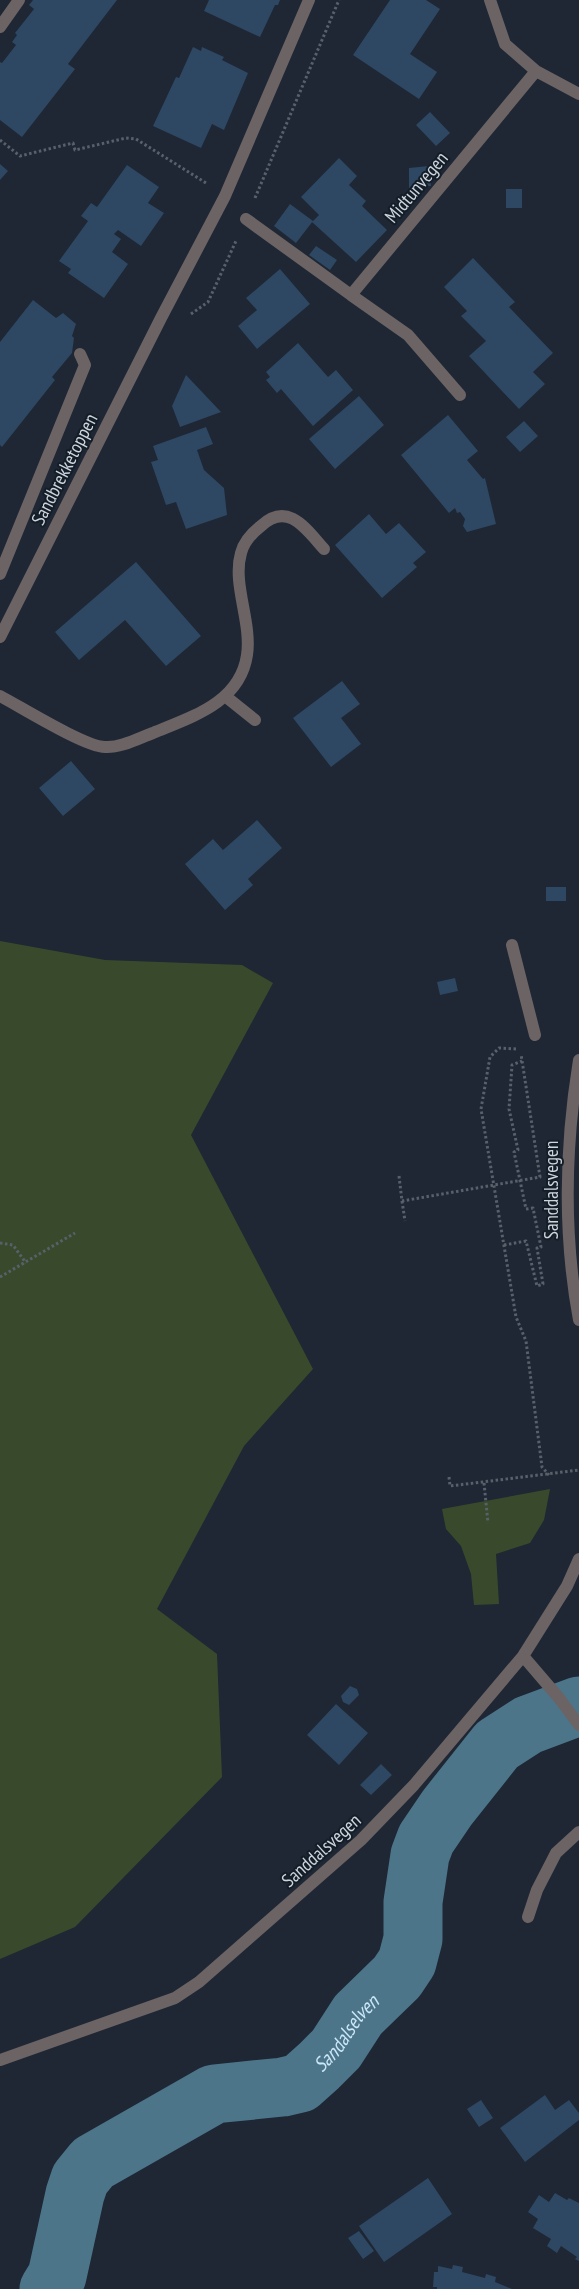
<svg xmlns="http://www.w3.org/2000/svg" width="579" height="2289" font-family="'PT Sans Narrow',sans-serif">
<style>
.green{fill:#394a2c}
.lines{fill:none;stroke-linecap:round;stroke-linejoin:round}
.river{stroke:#4c758a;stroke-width:59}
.building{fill:#2e4763}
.path{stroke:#58606b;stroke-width:3;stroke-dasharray:2.5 2.5;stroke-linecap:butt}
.minor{stroke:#6c6365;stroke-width:12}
.labels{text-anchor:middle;stroke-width:4;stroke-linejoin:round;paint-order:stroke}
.street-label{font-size:19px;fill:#ced4dc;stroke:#141e29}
.water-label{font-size:20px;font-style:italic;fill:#cce7f6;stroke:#141e29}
</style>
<rect width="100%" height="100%" fill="#1e2733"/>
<path class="green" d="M0,941L105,960L242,965L273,983L191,1135L313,1369L244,1446L157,1609L217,1654L222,1777L75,1927L0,1959Z
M550,1489L544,1520L530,1543L496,1554L499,1604L474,1605L471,1574L461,1546L446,1529L442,1509Z"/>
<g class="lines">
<path class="river" id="s1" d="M49,2289L57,2276L75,2194L80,2179L93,2163L214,2094L283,2087L300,2083L319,2066L336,2049L358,2015L397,1977L407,1962L413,1939V1902L420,1855L426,1839L447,1808L497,1745L528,1725L579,1706"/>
</g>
<path class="building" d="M33,0H117L68,64L75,69L22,137L0,120V62L2,63L16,45L12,42L17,35L15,33L34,9L29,5Z
M209,0H280L278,5H275L260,37L204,11Z
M390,0H426L440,9L410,54L437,72L419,99L353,55Z
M193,47L201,51L202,47L224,57L222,60L248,73L224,130L212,124L201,148L153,126L176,77L179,78Z
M430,112L450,133L436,146L416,125Z
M339,158L357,176L349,185L366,201L362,206L387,230L356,262L312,222L319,215L301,197Z
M0,164L8,171L0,180Z
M127,165L159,187L148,203L164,213L141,246L118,230L114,234L121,239L112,252L128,264L104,298L68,273L71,269L59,261L88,221L81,216L91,203L97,207Z
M429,166L431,186L409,188V168Z
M506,189H522V208H506Z
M290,204L313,221L296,243L274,226Z
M316,246L337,260L330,270L309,255Z
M473,258L515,302L509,307L553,353L533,372L545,384L519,409L469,356L486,341L461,316L467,311L444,287Z
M280,269L310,304L257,349L238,326L257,310L246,298Z
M33,300L56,318L63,313L76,324L72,336L74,338L72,353L52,377L55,380L2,447L0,445V342Z
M298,343L328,377L336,370L353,390L313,426L281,389L277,393L266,380L270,377L266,372Z
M186,375L221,412L180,427L172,406Z
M359,396L384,425L335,469L309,439Z
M448,415L478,451L467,460L483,479L485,478L496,524L467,532L463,526L465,519L460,512L457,513L455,508L449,513L401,455Z
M524,421L538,436L520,452L506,437Z
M206,427L213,444L197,450L204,470L224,488L227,515L186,529L176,502L166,505L151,462L158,460L153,446Z
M369,514L386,534L399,523L426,552L413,563L417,567L382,598L335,545Z
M136,562L201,636L166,666L125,620L79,660L55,632Z
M342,681L360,704L341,718L361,744L331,767L293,718Z
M71,761L95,789L63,816L39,788Z
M257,820L282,848L248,879L253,885L225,910L185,864L213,839L223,850Z
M546,887H566V901H546Z
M455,978L458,991L440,995L437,982Z
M350,1686L357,1689L359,1695L349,1705L343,1702L341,1696Z
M336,1704L368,1733L339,1765L307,1735Z
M381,1764L392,1775L371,1795L360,1785Z
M545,2095L555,2110L569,2100L579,2113V2120L525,2162L500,2128Z
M481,2100L493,2118L479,2127L467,2109Z
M428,2178L452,2214L384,2262L359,2226Z
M555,2193L567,2200L569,2198L579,2203V2261L575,2259L577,2257L561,2246L557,2253L547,2246L551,2239L533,2228L538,2219L528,2212L539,2195L549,2202Z
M359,2231L374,2251L363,2259L348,2238Z
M453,2265L463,2267L462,2272L485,2278L486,2274L496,2277L495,2282L512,2289H437V2287H433L434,2272H438V2266L452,2269Z"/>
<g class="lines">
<path class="path" d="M0,140L20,156L73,143L75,150L126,138L136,139L206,183
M255,198L339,0
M191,314L208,302L236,241
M516,1049L499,1048L490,1057L481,1109L516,1317L526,1341L542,1467L549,1475
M399,1176L402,1201L540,1177L521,1054
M402,1201L405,1221
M0,1243L13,1245L26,1263
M504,1245L526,1241L537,1286L543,1284L537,1248L541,1247L533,1208L526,1209L514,1152L518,1150L509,1109L512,1065L522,1061
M0,1277L75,1233
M449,1477L450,1486L579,1470
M484,1483L488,1523"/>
<path class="minor" d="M0,27L19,0
M536,71L579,94
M246,219L351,295L536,71L505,44L490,0
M351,295L408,335L460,395
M0,574L85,365L80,354
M0,637L161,318L225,196L309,0
M0,696C21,707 85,747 105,747C121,748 139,738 153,733C191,717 240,703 247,655C252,622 232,584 241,553C244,541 252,533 261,526C288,501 306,529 324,549
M225,696L255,720
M512,945L535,1035
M579,1060C565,1146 563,1234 579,1320
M523,1656L559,1698L579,1725
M528,1917L537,1890L556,1853L579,1832
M0,2060L175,1998L199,1982L361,1840L414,1785L523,1656L567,1586L579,1559"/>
</g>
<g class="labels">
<g class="street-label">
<text transform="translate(416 187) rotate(-50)" y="7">Midtunvegen</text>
<text transform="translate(64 469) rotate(-63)" y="7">Sandbrekketoppen</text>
<text transform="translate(551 1190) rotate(-90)" y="7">Sanddalsvegen</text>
<text transform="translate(321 1850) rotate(-42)" y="7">Sanddalsvegen</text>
</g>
<g class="water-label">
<text dy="7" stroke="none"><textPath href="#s1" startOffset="430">Sandalselven</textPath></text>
</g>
</g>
</svg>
